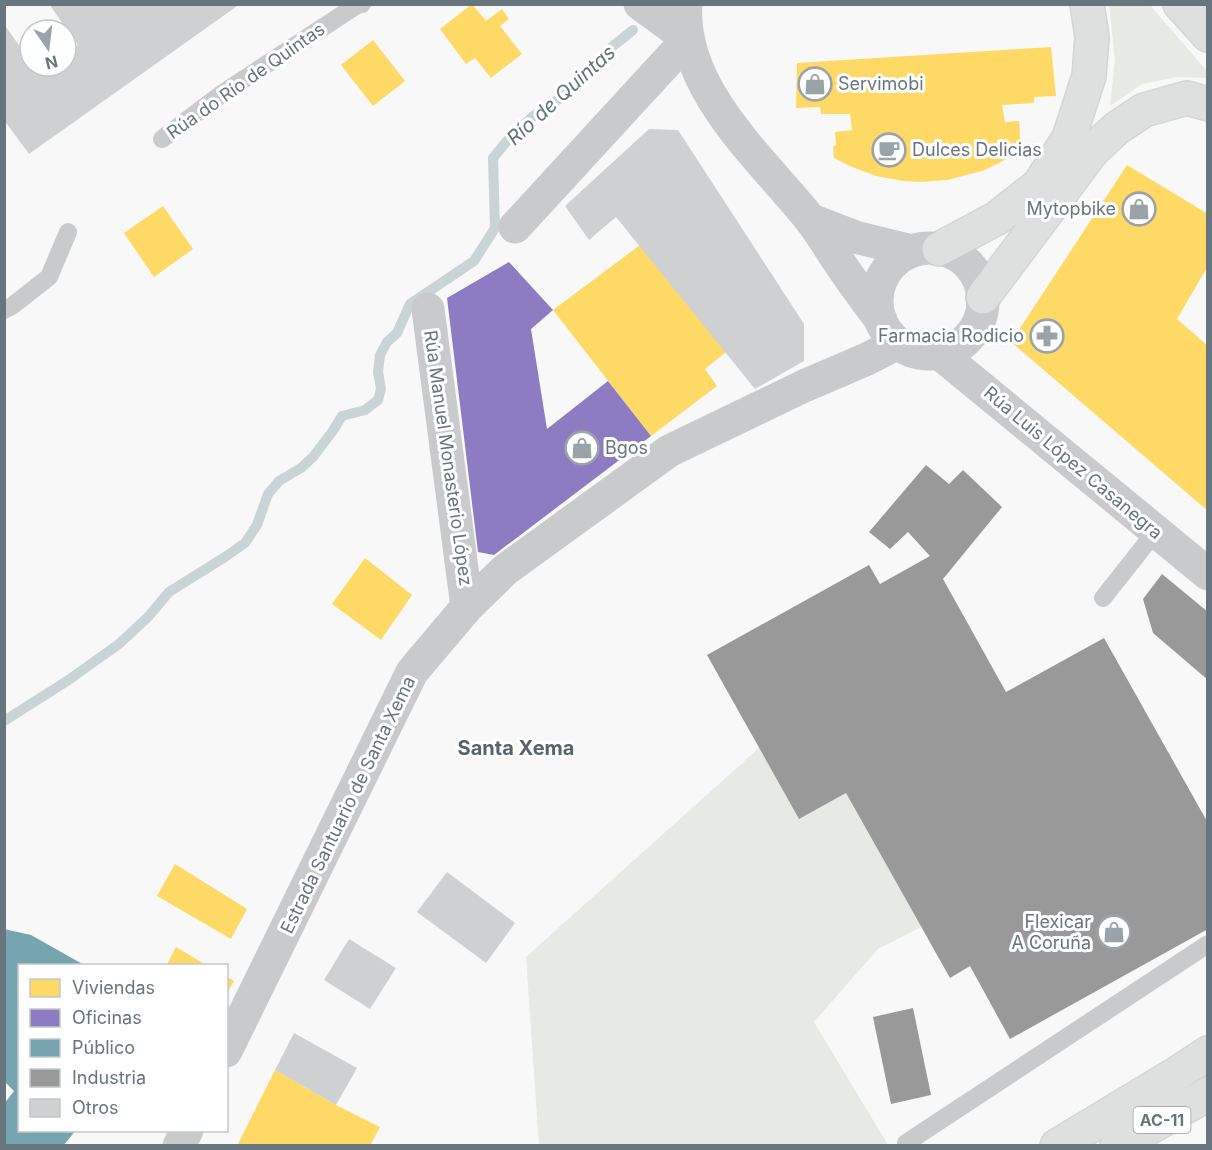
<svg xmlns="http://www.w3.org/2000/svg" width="1212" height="1150" font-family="Inter,sans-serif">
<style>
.green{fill:#e7e9e5}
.homes{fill:#ffd966}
.offices{fill:#8e7cc3}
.public{fill:#76a5af}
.industry{fill:#999}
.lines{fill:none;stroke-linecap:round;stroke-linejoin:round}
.stream{stroke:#cad3d5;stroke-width:10}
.building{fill:#ced0d1}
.highway-casing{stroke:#d4d5d5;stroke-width:36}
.lane{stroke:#c9cacb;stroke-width:18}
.street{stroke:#c9cacb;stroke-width:33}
.highway{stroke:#dedfdf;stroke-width:33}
.labels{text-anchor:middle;stroke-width:6;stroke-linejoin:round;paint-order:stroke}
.shield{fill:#fff;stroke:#949ea5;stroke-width:1.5}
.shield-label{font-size:16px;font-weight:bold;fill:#66757e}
.street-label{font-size:18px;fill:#66757e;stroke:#fff}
.poi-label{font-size:18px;fill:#66757e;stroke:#fff;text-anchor:start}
.water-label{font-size:20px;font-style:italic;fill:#617378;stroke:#fff}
.neighbourhood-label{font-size:20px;font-weight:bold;fill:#58636a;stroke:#fff}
</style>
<rect width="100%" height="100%" fill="#f8f8f8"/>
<path class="green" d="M1109,5H1150L1207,71V78L1177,77L1142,84L1110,106L1115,60Z
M759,748L799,819L846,793L921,927L878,949L814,1022L888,1145H539L526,957Z"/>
<path class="homes" d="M472,4L486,21L502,9L509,19L500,26L522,54L491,78L475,58L466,64L440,29Z
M373,40L405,81L373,106L341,65Z
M1051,47L1056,96L1034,97V103L1002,105L1005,122L1019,121L1021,150L1003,161L985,170L948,180L920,182L903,181L876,176L852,167L834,158L833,146L836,145L835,132L852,130L850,114H821L820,107L796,108L797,63Z
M1127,165L1208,214V266L1177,319L1208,346V511L1011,342Z
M163,206L193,249L154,277L124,233Z
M640,245L726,352L705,369L717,386L651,436L553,310Z
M365,558L412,595L381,640L332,604Z
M175,864L247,909L231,939L157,896Z
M176,947L208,966H166Z
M226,976L234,981L226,995Z
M275,1070L336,1105L380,1127L370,1146H237Z"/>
<path class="offices" d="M509,262L553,310L531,329L547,429L608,381L651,436L494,555L478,552L447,298Z"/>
<path class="public" d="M4,929L31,935L86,966H20V1130H76L63,1146H4V1104L14,1091L4,1081Z"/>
<path class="industry" d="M926,465L949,484L963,470L1002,507L943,579L1006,692L1104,638L1208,823V929L1010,1039L970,966L950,978L846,793L799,819L707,655L869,565L880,584L930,556L908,532L890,549L869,532Z
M1162,574L1208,612V680L1153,633L1143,599Z
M913,1008L931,1095L891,1104L873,1017Z"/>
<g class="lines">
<path class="stream" d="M4,721L67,681L119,644L148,617L169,592L225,557L245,543L257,525L268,494L279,481L301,468L313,457L332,432L342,416L365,410L378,400L381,389L378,372L380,355L387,342L397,333L410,304L474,261L495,228L493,158L507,141L532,117L571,91L594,68L613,46L633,30"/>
</g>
<path class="building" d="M49,4H240L29,154L4,120V24L30,61V66H34L38,73L48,66H66V53L78,45Z
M649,129L678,130L804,324V361L755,389L616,217L589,240L565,206Z
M447,872L515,923L486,963L417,912Z
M349,939L396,968L370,1009L324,980Z
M294,1033L357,1068L336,1105L275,1070Z"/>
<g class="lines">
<g class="highway-casing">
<path id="highway" d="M1180,4L1208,35
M939,249L997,218L1039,185L1069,138L1089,76L1092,37L1087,4
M983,297L1093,150L1117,128L1144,110L1187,98L1208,104
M1057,1146L1173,1076L1208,1053
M1117,1146L1208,1094"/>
</g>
<path class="lane" d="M162,139L223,93L357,5L362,4
M4,310L12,306L49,277L68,232
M1103,598L1156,531
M906,1143L1208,944"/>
<path class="street" d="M686,4C680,89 761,158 809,218C818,229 825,241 833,253C848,276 864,298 881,320
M811,220L855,237L912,251
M515,227L688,39L640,4
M877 301a53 53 0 1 1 106 0a53 53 0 1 1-106 0Z
M428,309L467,607
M939,353L1208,574
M226,1051L412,672L467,607L505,570L669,451L804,386L867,359L898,343
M179,1146L187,1130"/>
<use href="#highway" class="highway"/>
</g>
<defs>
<g id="shop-ring" transform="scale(1.725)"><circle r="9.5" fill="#fff" stroke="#99a3a9" stroke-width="1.5"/><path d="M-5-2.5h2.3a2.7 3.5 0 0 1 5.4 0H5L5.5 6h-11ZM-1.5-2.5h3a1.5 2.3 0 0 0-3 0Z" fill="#99a3a9"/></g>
<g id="cafe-ring" transform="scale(1.725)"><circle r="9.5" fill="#fff" stroke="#99a3a9" stroke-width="1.5"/><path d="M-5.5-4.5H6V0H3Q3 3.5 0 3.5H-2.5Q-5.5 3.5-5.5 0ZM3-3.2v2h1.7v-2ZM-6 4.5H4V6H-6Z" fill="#99a3a9"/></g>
<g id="pharmacy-ring" transform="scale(1.725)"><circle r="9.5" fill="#fff" stroke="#99a3a9" stroke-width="1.5"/><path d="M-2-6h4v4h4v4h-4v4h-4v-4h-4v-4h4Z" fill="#99a3a9"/></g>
</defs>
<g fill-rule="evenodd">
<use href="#shop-ring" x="815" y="84"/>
<use href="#cafe-ring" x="889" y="150"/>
<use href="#shop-ring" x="1139" y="209"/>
<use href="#pharmacy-ring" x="1047" y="336"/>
<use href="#shop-ring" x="582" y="448"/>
<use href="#shop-ring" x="1114" y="932"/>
</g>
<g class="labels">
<rect class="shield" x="1133.5" y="1107" width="57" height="26" rx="4.5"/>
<g class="shield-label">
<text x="1162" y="1126">AC-11</text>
</g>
<g class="street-label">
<text transform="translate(246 81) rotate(-35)" y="6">Rúa do Río de Quintas</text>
<text transform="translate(448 458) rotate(82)" y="6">Rúa Manuel Monasterio López</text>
<text transform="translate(1073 463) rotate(40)" y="6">Rúa Luis López Casanegra</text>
<text transform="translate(348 805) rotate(-64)" y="6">Estrada Santuario de Santa Xema</text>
</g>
<g class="poi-label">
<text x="838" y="90">Servimobi</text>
<text x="912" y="156">Dulces Delicias</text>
<text x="1116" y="215" text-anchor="end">Mytopbike</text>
<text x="1024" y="342" text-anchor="end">Farmacia Rodicio</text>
<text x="605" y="454">Bgos</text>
<text x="1091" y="928" text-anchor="end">Flexicar<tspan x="1091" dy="21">A Coruña</tspan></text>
</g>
<g class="water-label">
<text transform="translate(561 95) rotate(-42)" y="7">Río de Quintas</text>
</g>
<g class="neighbourhood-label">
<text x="516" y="755">Santa Xema</text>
</g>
</g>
<rect width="1212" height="1150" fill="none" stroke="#66757e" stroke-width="12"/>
<rect x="18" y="964" width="210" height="168" fill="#ffffff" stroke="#c2c8cb" stroke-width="1.5"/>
<rect x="30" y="979" width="30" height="18" fill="#ffd966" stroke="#c2c8cb" stroke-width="1.5"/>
<text x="72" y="994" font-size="18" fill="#66757e">Viviendas</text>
<rect x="30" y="1009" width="30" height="18" fill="#8e7cc3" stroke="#c2c8cb" stroke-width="1.5"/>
<text x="72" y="1024" font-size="18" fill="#66757e">Oficinas</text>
<rect x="30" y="1039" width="30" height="18" fill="#76a5af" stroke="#c2c8cb" stroke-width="1.5"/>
<text x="72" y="1054" font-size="18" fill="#66757e">Público</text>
<rect x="30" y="1069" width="30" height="18" fill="#999999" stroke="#c2c8cb" stroke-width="1.5"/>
<text x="72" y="1084" font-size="18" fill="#66757e">Industria</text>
<rect x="30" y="1099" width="30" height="18" fill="#ced0d1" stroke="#c2c8cb" stroke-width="1.5"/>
<text x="72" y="1114" font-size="18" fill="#66757e">Otros</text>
<g transform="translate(48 48) rotate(166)"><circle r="28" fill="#ffffff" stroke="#c2c8cb" stroke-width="1.5"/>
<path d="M0-4.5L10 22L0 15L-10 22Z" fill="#99a3a9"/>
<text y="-9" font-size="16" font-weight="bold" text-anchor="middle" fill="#66757e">N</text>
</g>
</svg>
